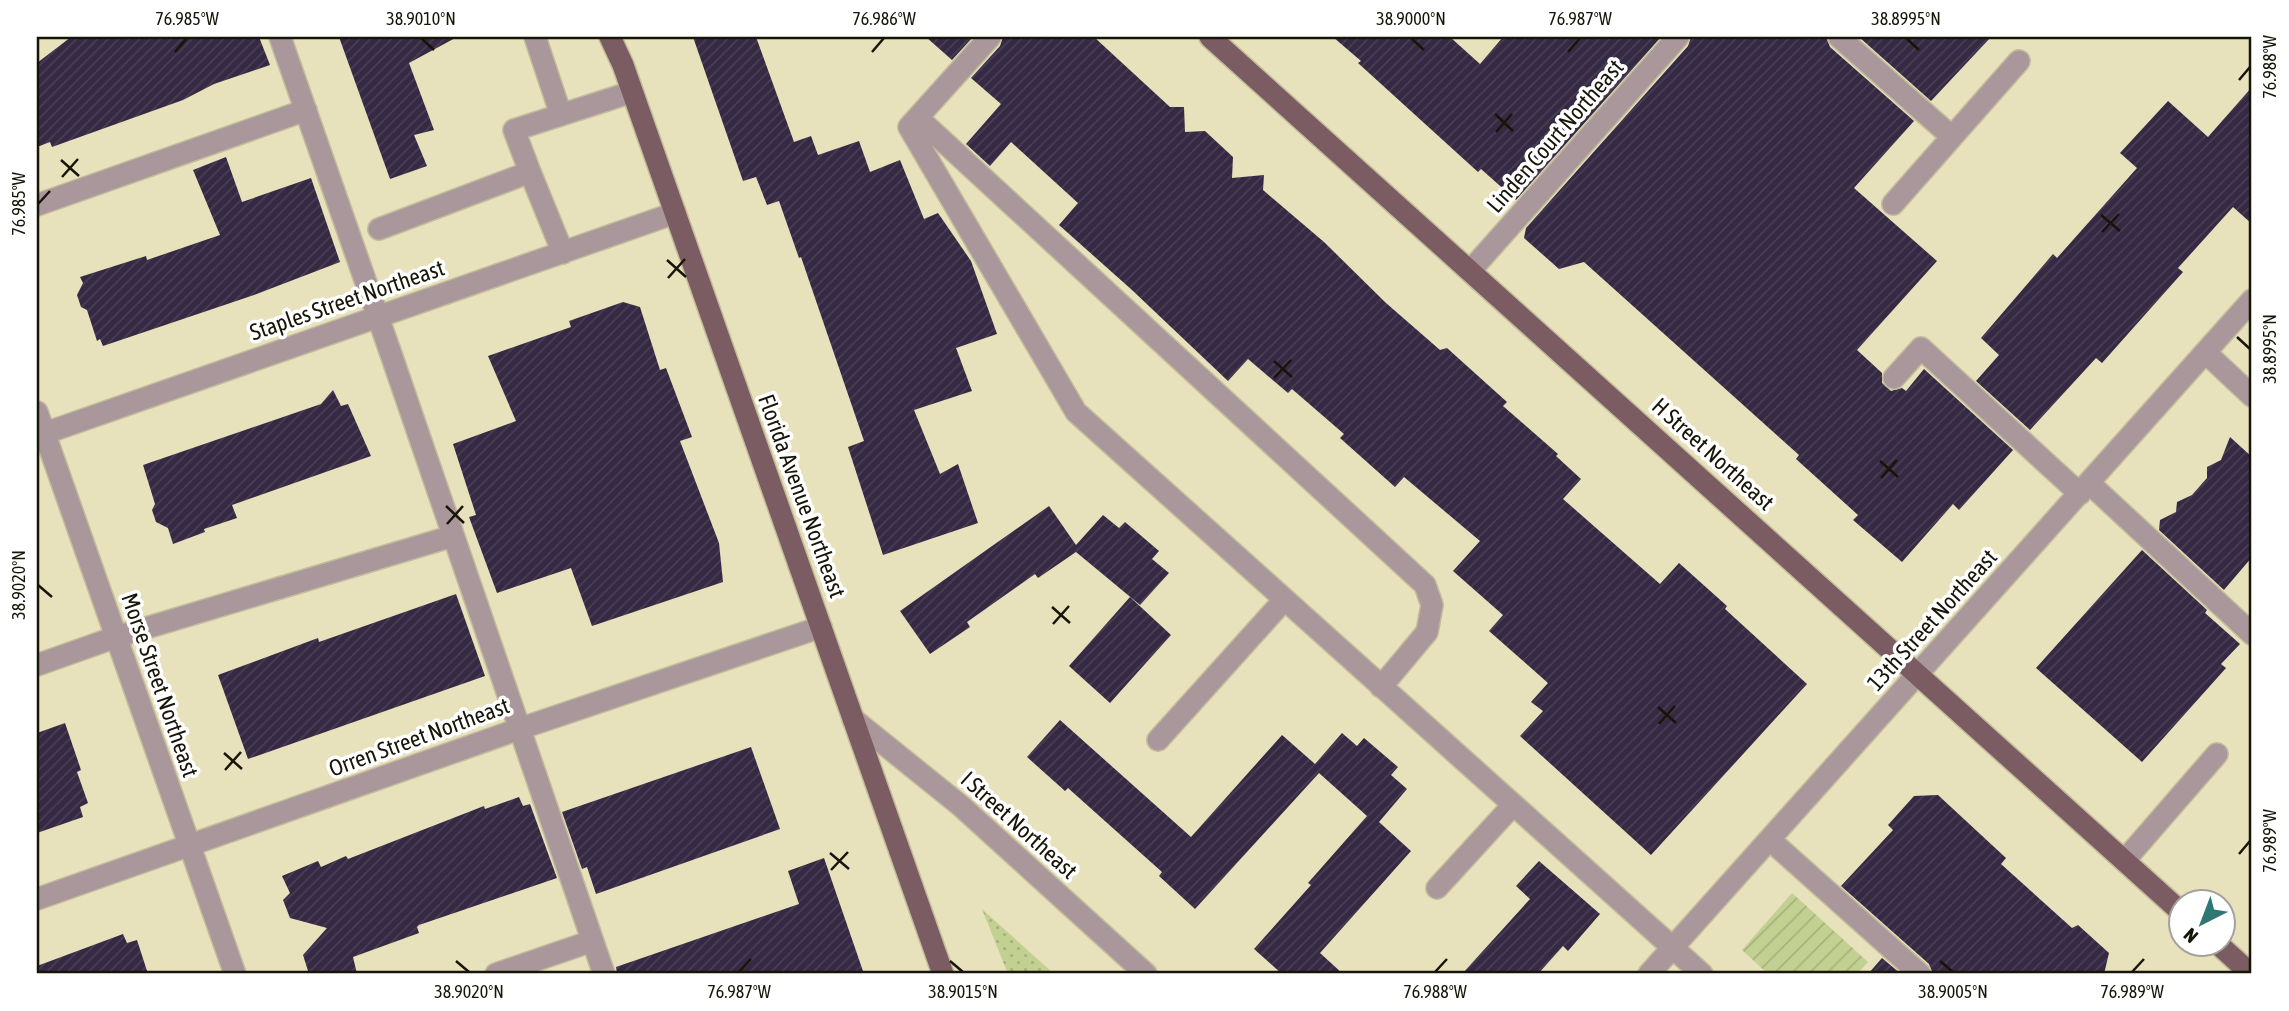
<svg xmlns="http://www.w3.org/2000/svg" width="2289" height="1011" font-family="'Asap Condensed',sans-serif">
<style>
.park{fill:url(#park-dots)}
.garden{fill:url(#garden-furrows)}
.building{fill:url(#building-hatch)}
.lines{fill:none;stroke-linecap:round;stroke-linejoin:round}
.minor-casing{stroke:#c2bc9c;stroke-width:24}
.major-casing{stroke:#c2bc9c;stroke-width:24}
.minor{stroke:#a9979b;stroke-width:21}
.major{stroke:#7a5c62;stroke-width:21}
.ticks{fill:none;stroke:#171508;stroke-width:2.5}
.labels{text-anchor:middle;stroke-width:7;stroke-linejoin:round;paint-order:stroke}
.street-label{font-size:23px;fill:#171508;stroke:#fff}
.neatline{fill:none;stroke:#171508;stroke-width:2.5}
.ticks-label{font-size:18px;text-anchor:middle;fill:#171508}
</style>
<defs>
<pattern id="park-dots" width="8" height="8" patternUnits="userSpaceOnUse" patternTransform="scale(1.75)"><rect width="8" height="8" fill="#c2d091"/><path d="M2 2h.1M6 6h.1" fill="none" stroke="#a6b27c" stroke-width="1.8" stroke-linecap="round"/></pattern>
<pattern id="garden-furrows" width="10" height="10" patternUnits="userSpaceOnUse" patternTransform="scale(1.75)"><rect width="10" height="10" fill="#c2d091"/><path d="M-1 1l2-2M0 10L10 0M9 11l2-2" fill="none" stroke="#a6b27c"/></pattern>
<pattern id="building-hatch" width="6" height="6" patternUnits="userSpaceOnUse" patternTransform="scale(1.75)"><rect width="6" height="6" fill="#352943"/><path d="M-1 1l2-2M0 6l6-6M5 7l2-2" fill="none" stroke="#493f54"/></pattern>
</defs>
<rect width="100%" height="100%" fill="#e7e1bc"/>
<path class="park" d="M982,909L1054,974H1008Z"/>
<path class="garden" d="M1792,893L1868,962L1857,974H1768L1742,950Z"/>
<path class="building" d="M71,37H259L270,65L214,84L183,100L52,147L50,142L37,147V63Z
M339,37H457L409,63L434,130L414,135L427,166L390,179Z
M693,37H756L794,142L811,136L818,155L859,141L870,172L900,160L924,219L938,213L971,261L997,334L956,348L972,391L914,410L940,474L958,464L978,523L883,555L848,447L864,441L801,257L799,258L779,201L767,205L756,177L743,181Z
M926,37H973L952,60Z
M1003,37H1094L1170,107H1184L1185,132L1205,131L1233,157L1232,178L1264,175L1263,190L1324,242L1386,303L1440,350L1447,348L1507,402L1503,406L1558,454L1556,456L1581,479L1563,499L1660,584L1679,563L1727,606L1725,609L1807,684L1651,855L1520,736L1543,711L1531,702L1548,683L1489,631L1503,615L1453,571L1480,541L1404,477L1395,487L1340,438L1344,434L1292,389L1288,393L1248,359L1228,381L1132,290L1059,225L1078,203L1011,142L990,166L966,144L1001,104L971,78L1000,46Z
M1333,37H1450L1480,64L1503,37H1661L1516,200L1481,169L1478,172L1358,63L1361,61Z
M1691,37H1826L1830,47L1914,121L1854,188L1937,261L1857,350L1882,373V383L1891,391L1902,388L1906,391L1924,369L2013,450L1959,510L1953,504L1902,562L1853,520L1858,515L1796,459L1799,455L1584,262L1559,269L1524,238L1526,228L1688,46Z
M1859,37H1991L1931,101Z
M2252,87V224L2233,207L2178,268L2183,272L2102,363L2096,358L2030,430L1976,381L1999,355L1981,338L2053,254L2057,258L2137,168L2120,153L2168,101L2208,137Z
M226,157L242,202L311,178L340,262L254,295L103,346L100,339L97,341L87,310L81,307L77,295L83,283L80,277L146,256L147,260L220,235L193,170Z
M623,302L640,307L660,370L666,368L692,437L680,441L719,543L723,582L592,626L571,568L497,593L469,517L476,515L453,444L516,421L488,356L571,327L569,321Z
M333,390L341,406L348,404L371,456L232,505L237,518L204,529L205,532L173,544L168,528L156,522L152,510L155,504L143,465L321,404Z
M2230,437L2252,457V557L2224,590L2159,530L2160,520L2176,512L2177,502L2192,495L2207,478V467L2221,460Z
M1049,506L1076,545L1103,515L1119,528L1125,522L1159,551L1152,559L1169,573L1140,605L1076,552L1038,578L1035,574L967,622L970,627L930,654L900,611Z
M2142,550L2207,610L2205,613L2240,644L2221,664L2226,668L2142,762L2036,668Z
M456,594L485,676L248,759L218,675L318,638L319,642Z
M1130,597L1171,635L1110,703L1069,666Z
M1060,720L1191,837L1282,735L1315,764L1342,733L1357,746L1364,738L1398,767L1391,775L1407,789L1379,822L1411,851L1320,953L1343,974H1282L1254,949L1311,885L1308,883L1367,816L1319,773L1195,909L1159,876L1162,872L1068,788L1065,791L1027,757Z
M65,723L81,770L77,772L88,803L80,807L83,817L37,833V733Z
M751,747L780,829L596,894L587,867L582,869L562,812Z
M1938,795L2006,858L2001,864L2072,928L2078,925L2109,953L2104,974H1933L1929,964L1841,886L1893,830L1888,825L1914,796Z
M519,797L523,806L530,804L557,878L419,925L417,927L419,933L353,957L357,974H309L303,955L327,928L290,918L283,900L290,893L282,876L318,861L321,867L346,856L348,859L484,806L485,809Z
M824,858L864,974H617L616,967L799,904L788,871Z
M1539,861L1600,914L1568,951L1563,946L1538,974H1462L1530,899L1516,886Z
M123,934L127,943L137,940L148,974H37V966Z
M1882,958L1901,974H1868Z"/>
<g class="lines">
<g class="minor-casing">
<path id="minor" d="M280,37L392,357L604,974
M535,37L561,115
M990,37L909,127L1076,412L1702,974
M1839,37L1952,137
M918,118L1425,585L1432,605L1427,632L1381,687
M530,172L514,130L632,92
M1893,204L2019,61
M37,205L306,110
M379,229L530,172L563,253
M1471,270L1678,37
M2206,353L2252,396
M1894,378L1921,348L2080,494
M37,412L235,974
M37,436L675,213
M2089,483L2252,634
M37,665L116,637L453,536
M853,719L961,806L1146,974
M1158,740L1284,600
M1770,840L1920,974
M2125,860L2217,754
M1437,888L1513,805
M37,899L519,729L821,627
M496,974L592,941
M1649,974L2252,300"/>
</g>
<g class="major-casing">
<path id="major" d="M610,37L623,65L943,974
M1210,37L2180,911
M2218,944L2251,974"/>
</g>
<use href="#minor" class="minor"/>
<use href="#major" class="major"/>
</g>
<path class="ticks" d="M421,38L434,50M1411,38L1424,50M1906,38L1919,50M175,52L187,38M872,52L884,38M1568,52L1580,38M2239,80L2250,67M1495,114L1513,131M1496,132L1512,114M61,160L79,176M62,177L78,159M38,204L50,191M2101,215L2120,231M2102,232L2119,214M667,260L686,277M668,278L685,259M2237,337L2250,349M1274,361L1292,377M1274,378L1291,360M1880,461L1898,477M1881,478L1897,460M446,506L464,523M447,524L463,506M38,585L52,597M1052,607L1070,623M1053,624L1069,606M1658,707L1676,723M1659,724L1675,706M224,753L242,769M225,770L241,752M830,853L849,869M2239,854L2250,841M831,870L848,852M456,961L469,972M950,961L963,972M1940,961L1953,972M739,972L751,959M1435,972L1447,959M2132,972L2144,959"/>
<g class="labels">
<g class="street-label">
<text transform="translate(1555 136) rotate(-49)" y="8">Linden Court Northeast</text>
<text transform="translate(347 300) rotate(-19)" y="8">Staples Street Northeast</text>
<text transform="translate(1713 454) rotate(42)" y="8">H Street Northeast</text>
<text transform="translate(802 496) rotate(70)" y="8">Florida Avenue Northeast</text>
<text transform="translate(1932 620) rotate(-48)" y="8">13th Street Northeast</text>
<text transform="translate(160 685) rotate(71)" y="8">Morse Street Northeast</text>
<text transform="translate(419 737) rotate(-20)" y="8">Orren Street Northeast</text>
<text transform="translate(1019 825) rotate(42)" y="8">I Street Northeast</text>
</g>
</g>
<rect width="2289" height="1011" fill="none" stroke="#ffffff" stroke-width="77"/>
<g transform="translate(2202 923) rotate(222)"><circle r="33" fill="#ffffff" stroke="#a2a19c" stroke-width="2"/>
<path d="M0-5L12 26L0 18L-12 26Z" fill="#2f7772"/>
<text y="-10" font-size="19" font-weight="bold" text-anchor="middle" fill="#171508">N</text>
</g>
<rect x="38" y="38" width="2212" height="934" class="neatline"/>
<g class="ticks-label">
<text x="187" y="25">76.985°W</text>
<text x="421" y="25">38.9010°N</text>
<text x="884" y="25">76.986°W</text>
<text x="1411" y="25">38.9000°N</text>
<text x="1580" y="25">76.987°W</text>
<text x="1906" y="25">38.8995°N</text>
<text transform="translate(2270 67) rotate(-90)" y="6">76.988°W</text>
<text transform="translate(19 204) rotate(-90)" y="6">76.985°W</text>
<text transform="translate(2270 349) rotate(-90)" y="6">38.8995°N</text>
<text transform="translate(19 585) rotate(-90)" y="6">38.9020°N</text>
<text transform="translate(2270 841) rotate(-90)" y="6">76.989°W</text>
<text x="469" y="998">38.9020°N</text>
<text x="739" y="998">76.987°W</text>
<text x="963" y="998">38.9015°N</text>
<text x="1435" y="998">76.988°W</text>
<text x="1953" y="998">38.9005°N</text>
<text x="2132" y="998">76.989°W</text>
</g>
</svg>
